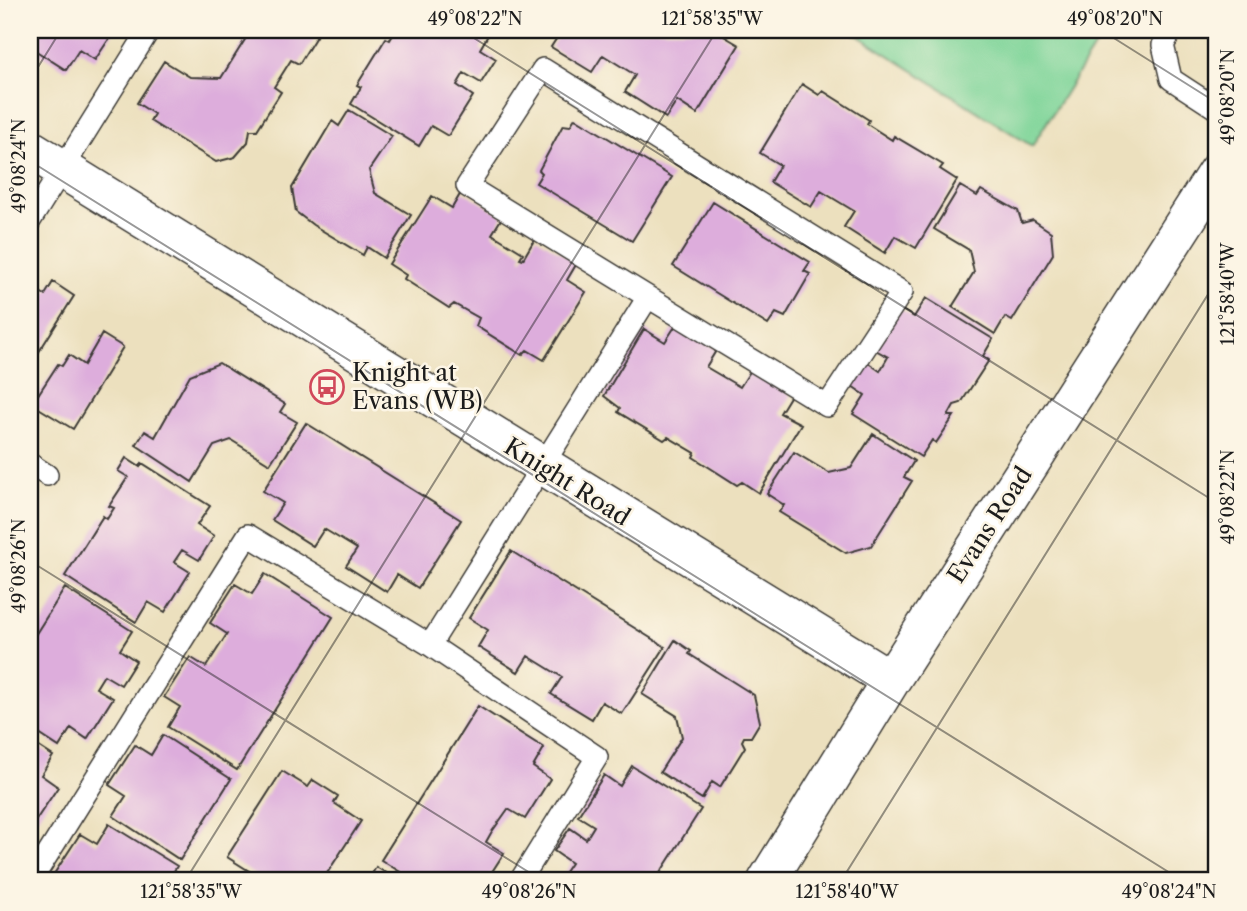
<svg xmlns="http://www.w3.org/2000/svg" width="1247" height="911" font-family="'Libre Caslon Text',serif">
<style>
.green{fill:#7dd498;stroke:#4c785a;stroke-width:2}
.building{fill:#ddaddc}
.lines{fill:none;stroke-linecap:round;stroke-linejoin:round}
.service-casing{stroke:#3b3934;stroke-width:24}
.tertiary-casing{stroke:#3b3934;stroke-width:41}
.service{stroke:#fff;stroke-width:21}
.tertiary{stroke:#fff;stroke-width:38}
.ticks{fill:none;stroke:#1c1c1c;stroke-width:2;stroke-opacity:0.45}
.labels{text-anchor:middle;stroke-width:5;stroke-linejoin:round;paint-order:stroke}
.poi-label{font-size:24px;fill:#1c1c1c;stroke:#fcf5e5;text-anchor:start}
.street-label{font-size:24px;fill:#1c1c1c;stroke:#fcf5e5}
.neatline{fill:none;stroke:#1c1c1c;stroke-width:2.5}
.ticks-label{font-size:18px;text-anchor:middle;fill:#1c1c1c}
</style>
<rect width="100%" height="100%" fill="#fcf5e5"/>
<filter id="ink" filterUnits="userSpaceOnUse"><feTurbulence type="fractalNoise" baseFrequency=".0143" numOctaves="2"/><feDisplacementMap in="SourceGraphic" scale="14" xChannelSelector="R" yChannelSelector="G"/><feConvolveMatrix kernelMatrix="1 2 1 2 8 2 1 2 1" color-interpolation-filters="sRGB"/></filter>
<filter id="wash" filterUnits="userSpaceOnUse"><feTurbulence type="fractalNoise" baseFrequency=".00686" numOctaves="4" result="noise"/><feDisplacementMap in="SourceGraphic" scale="28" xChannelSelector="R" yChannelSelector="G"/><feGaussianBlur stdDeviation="1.57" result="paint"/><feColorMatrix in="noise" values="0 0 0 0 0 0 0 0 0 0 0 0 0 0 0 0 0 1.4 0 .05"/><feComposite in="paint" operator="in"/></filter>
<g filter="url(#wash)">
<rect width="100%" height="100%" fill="#ece0be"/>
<path class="green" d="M849,30H1105L1032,146Z"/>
<g id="blocks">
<path class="building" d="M30,30H115L95,60L79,50L66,70L30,47Z
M251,30H320L299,64L291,60L274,87L281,92L257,130H250L248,142L235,157L216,162L150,121L154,114L137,103L164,61L190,77L221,78Z
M396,30H491L480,49L496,59L481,83L464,73L457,85L473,96L448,136L431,126L419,146L351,104L361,87L357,85L386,38L390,40Z
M562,30H725L722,35L739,45L697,114L677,101L666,118L625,92L635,75L603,55L592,72L551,47Z
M802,84L819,95L823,91L869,120L867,124L892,140L894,136L943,165L940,169L957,180L916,248L895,236L885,253L844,227L854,211L821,191L811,207L770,182L780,165L760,153Z
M349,110L392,136L369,170L375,193L411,215L384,258L367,247L363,255L313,225L296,212L292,188L332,121L339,126Z
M575,118L672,177L632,241L536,183L542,173L539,170L563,125L570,126Z
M960,186L977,196L981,190L1018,211L1022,223L1033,220L1051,232L1053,254L1012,321L1005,317L995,334L952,307L974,272L969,250L934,229Z
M462,191L503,216L492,234L523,253L520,258L523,259L536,237L577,263L567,280L586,292L544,360L527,350L522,355L476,326L479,318L454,304L449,308L404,279L406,275L389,264L432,196L452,208Z
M713,202L810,262L804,271L810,274L785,317L776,313L768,325L673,266Z
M53,282L74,296L30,366V286L45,295Z
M926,298L993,339L983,356L989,360L961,403L954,405L948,416H954L936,443L932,440L921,457L853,414L865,395L849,384L864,360L880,371L888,357L872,348L897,307L914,317Z
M676,325L717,349L706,367L740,387L751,370L791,395L780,413L801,424L759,493L742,482L737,485L693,457L695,453L668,437L664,440L618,412L620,408L604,396L644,329L665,342Z
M102,334L123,347L73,429L32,404L58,364L62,366L69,355L84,365Z
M219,363L285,404L280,412L297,422L270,464L231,440L214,446L192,482L136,445L145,431L155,437L190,375Z
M306,423L461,520L418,588L397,575L387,592L346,566L357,549L324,529L313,546L272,520L283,503L263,491Z
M873,434L914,461L904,477L912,481L871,546L846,553L779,512L784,505L767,494L794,452L829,473L851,468Z
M126,458L140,467L142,463L210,506L197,525L214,536L199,560L182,550L174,562L190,572L165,612L148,602L136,622L65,576L103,516L107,519L114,508L109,506L128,477L118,471Z
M511,551L665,647L622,714L602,702L592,719L551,694L562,677L528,656L518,672L478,647L488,630L469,618Z
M265,574L333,617L237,770L168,727L180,707L164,697L190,657L206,667L227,634L210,623L235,584L252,594Z
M65,588L132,631L120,650L136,661L121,685L104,675L96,688L113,698L87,739L71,728L59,747L30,728V643Z
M675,640L691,651L689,654L754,695L760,722L751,737H744L742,741L745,747L720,787L712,782L702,799L660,772L682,737L677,716L642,694Z
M478,706L544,748L533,767L550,779L525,819L508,809L491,833L486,842L504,853L486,881H415L381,860Z
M163,735L231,779L180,860L113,816L126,796L109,785L135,745L151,755Z
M30,741L53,756L41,775L58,787L32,826L30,825Z
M632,766L701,809L687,831L655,881H559L571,863L554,851L570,828L586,839L594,826L578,816L604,775L620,786Z
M282,771L308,787L313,780L338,796L334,803L361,821L322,881H265L227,857Z
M109,824L177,866L168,881H65L54,874L80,834L97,844Z
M376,867L399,881H368Z"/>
</g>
</g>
<g filter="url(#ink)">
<use href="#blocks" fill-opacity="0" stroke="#3b3934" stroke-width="2"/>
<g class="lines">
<g class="service-casing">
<path id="service" d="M1172,30L1163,45L1171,79L1217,109
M30,221L149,30
M30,464L47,475
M430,645L648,297L467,186L543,69L902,292L827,406L648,297
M31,881L248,535L430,645L597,757L520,881"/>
</g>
<g class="tertiary-casing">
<path id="tertiary" d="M30,149L891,680
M767,881L891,680L1217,172"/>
</g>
<use href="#service" class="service"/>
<use href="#tertiary" class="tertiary"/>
</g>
</g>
<path class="ticks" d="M461,30L1217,503M1101,30L1217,103M30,80L61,30M30,161L1183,881M30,561L543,881M185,881L717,30M841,881L1217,280"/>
<defs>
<g id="bus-ring" transform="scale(1.75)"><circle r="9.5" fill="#fcf5e5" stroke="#d1495b" stroke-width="1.5"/><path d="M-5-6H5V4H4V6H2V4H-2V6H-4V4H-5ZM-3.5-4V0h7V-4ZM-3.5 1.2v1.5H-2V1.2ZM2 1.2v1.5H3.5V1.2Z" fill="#d1495b"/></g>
</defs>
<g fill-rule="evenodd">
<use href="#bus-ring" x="327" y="387"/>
</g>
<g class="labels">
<g class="poi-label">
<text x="352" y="381">Knight at<tspan x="352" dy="28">Evans (WB)</tspan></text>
</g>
<g class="street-label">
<text transform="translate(567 482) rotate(32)" y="8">Knight Road</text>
<text transform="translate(990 525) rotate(-57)" y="8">Evans Road</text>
</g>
</g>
<rect width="1247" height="911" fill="none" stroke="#fcf5e5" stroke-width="77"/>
<rect x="38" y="38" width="1170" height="834" class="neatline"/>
<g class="ticks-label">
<text x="475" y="25">49°08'22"N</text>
<text x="712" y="25">121°58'35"W</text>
<text x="1115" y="25">49°08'20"N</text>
<text transform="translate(1228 97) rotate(-90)" y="6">49°08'20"N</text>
<text transform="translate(19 166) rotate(-90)" y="6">49°08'24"N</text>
<text transform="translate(1228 294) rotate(-90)" y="6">121°58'40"W</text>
<text transform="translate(1228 497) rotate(-90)" y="6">49°08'22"N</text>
<text transform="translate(19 566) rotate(-90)" y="6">49°08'26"N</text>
<text x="191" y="898">121°58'35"W</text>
<text x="529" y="898">49°08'26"N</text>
<text x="847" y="898">121°58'40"W</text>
<text x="1169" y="898">49°08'24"N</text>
</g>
</svg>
